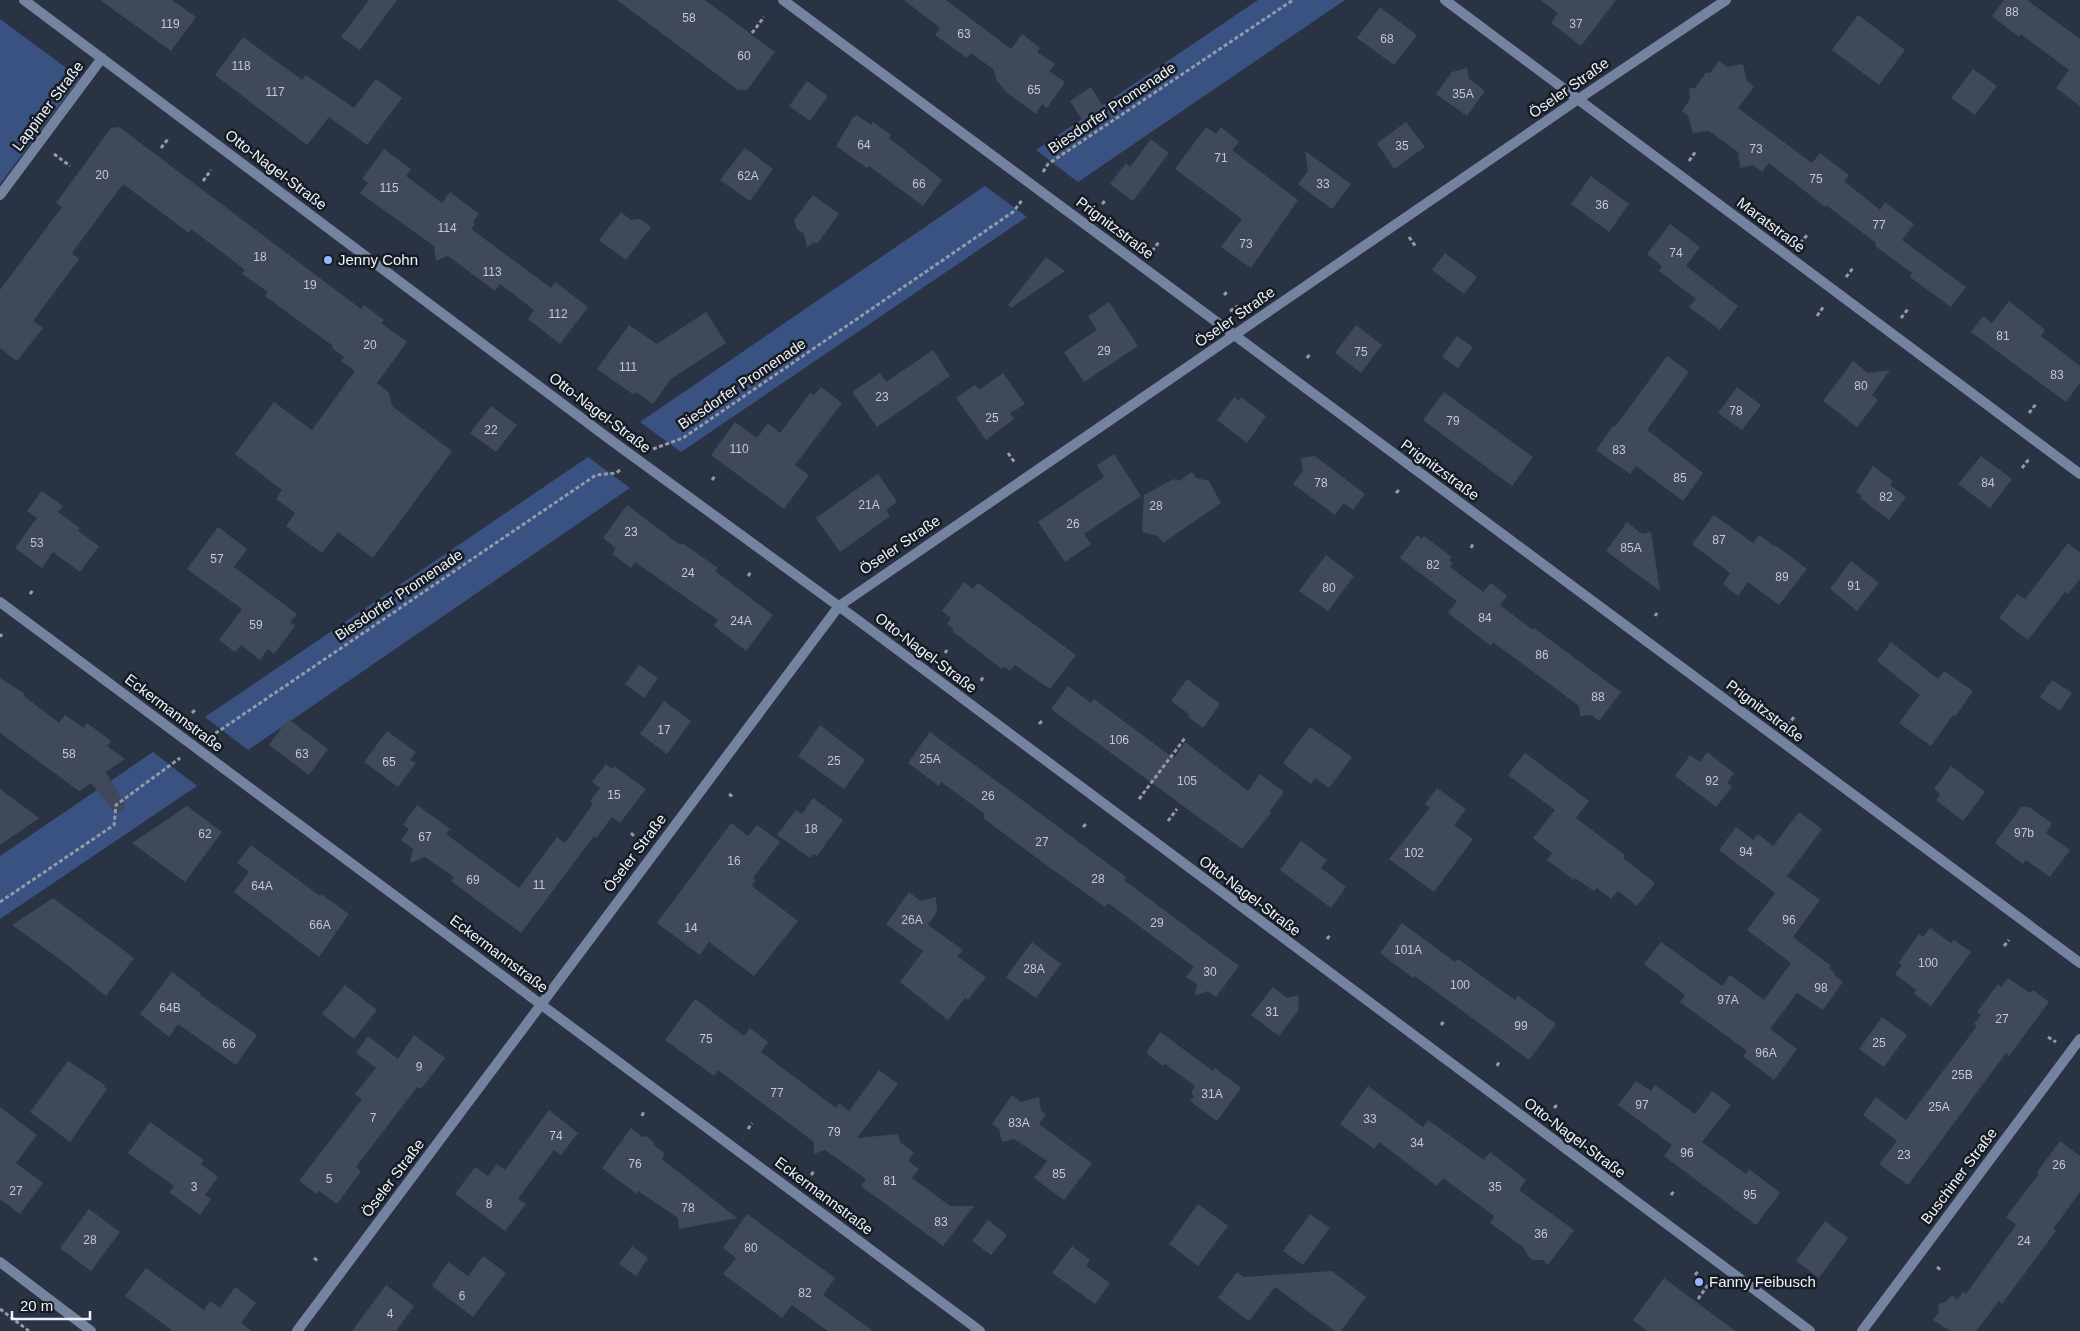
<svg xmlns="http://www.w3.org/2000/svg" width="2080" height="1331" font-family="Helvetica,sans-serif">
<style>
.green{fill:#3a5282}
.building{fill:#3f495a}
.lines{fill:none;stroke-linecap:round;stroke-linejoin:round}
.path{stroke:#939aa8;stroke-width:3;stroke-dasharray:4 2.5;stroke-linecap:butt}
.minor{stroke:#74839f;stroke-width:10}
.tertiary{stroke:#74839f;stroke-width:10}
.poi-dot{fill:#93b7fd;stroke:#171b22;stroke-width:2}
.labels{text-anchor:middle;stroke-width:5;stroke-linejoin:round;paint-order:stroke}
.number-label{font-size:12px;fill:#c2c8d4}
.street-label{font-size:15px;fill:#edf2fd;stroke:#171b22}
.poi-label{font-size:15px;fill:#edf2fd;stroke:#171b22;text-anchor:start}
</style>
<rect width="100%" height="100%" fill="#2a3344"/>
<path class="green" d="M1258,0H1345L1078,182L1036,150Z
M0,19L80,78L0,184Z
M985,186L1027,217L681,452L640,422Z
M588,457L630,488L248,750L205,717Z
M153,752L197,786L0,919V856Z"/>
<path class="building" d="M100,0H172L196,17L171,51Z
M369,0H397L360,50L341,37Z
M617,0H705L775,52L747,90H738Z
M904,0H946L1011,49L1022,34L1040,48L1037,52L1055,64L1049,71L1065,82L1047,108L1042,104L1036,114L1006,92L997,81L993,69L971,53L967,58L935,35L940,28Z
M1540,0H1616L1581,46L1551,23L1558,13Z
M2004,0H2027L2080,39V106L2056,88L2069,70L2021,34L2019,37L1992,16Z
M1380,7L1417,35L1394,65L1357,38Z
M1858,15L1905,50L1879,85L1832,50Z
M243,37L302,80L306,75L354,108L376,79L402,98L367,145L329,117L307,145L215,75Z
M1719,61L1727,67L1743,64L1747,81L1754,87L1738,108L1812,163L1820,153L1849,175L1844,181L1880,210L1885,202L1914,224L1902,240L1966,287L1951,307L1910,277L1912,273L1875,246L1876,243L1826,205L1825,207L1769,163L1762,172L1753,165L1740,168L1738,152L1709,131L1693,133L1688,116L1682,111L1690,99L1689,88H1695L1706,73H1710Z
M1467,68L1469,79L1485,91L1467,116L1436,94L1452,72Z
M1973,69L1997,86L1975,115L1951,98Z
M807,81L828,96L810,121L789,106Z
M1091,87L1103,106L1082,120L1070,101Z
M857,115L871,125L873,122L891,135L889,138L942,180L923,206L869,166L867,168L836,146L854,116L856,117Z
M1406,122L1425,147L1394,169L1377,143Z
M119,127L361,309L364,305L384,320L381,323L407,342L377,383L389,393L392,406L452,451L373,558L338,532L322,553L297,535L286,526L295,513L276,499L282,490L235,454L274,402L312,430L355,371L341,361L344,357L332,348L333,346L265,296L268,292L242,274L245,270L227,256L191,229L189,233L123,184L72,253L79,259L33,321L43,328L17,361L0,348V290L62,207L56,203L111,128Z
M1206,127L1216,134L1221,127L1239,142L1232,150L1298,200L1251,268L1221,247L1242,219L1175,169Z
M1151,139L1169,153L1133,201L1110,184L1126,163L1130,167Z
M745,148L773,169L750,201L720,180Z
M384,149L411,169L406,176L442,203L450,192L479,214L473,222L475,224L471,229L551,288L555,282L588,307L560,344L528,319L534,310L500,284L495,291L448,256L436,261L434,246L360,193L368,183L362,179Z
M1305,151L1351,184L1332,209L1298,184L1308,171Z
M1591,176L1629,204L1609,232L1571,204Z
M813,195L839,214L817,244L814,242L807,247L804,234L797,229L794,220Z
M621,212L631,220L640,219L651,227L626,260L599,240Z
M1670,224L1700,247L1686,266L1738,306L1720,330L1689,307L1696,299L1659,271L1662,266L1647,254Z
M1445,253L1477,277L1464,294L1432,270Z
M1046,257L1065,271L1011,308L1008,305Z
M2009,301L2045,330L2041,336L2080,366V383L2066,402L1971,332L1983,316L1992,323Z
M1109,302L1138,346L1084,382L1064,352L1097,330L1088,316Z
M706,312L726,343L671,379L653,404L636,392L634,395L597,369L629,325L657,344Z
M1356,325L1382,345L1361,373L1335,353Z
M1457,336L1473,347L1458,368L1442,357Z
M933,350L950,376L877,427L852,392L880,373L886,382Z
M1667,356L1689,372L1647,430L1703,473L1683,501L1636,466L1630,474L1596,450L1613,426L1615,427Z
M1853,361L1868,373L1890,370L1872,395L1878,400L1857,427L1823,401Z
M1003,373L1025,404L1010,413L1014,419L986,440L956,398L975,385L979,390Z
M821,387L842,403L795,465L809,475L784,509L711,455L735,422L757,438L768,423L780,433L810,393L814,395Z
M1737,387L1761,405L1742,430L1718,413Z
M1444,392L1533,457L1512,486L1423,420Z
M1234,397L1239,401L1241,397L1266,416L1247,443L1217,420Z
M491,406L517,425L496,452L470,433Z
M1114,454L1141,496L1084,534L1091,544L1065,562L1038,522L1104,477L1097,465Z
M1315,456L1365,494L1353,510L1344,503L1335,515L1293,484L1303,471L1301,458Z
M1981,456L2012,479L1990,508L1958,484Z
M1873,466L1893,481L1890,485L1906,497L1889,520L1860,498L1862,496L1856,492Z
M1192,472L1196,478L1209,481L1221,503L1163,543L1158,536L1142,532L1144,495L1174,479L1179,481Z
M878,474L897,502L886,510L890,516L840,552L816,518Z
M42,491L63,506L58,512L80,528L78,531L99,546L80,572L53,552L42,568L15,548L37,518L27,511Z
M627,505L680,545L682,543L718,568L715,571L773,615L746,651L714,626L718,620L635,562L631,568L612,554L616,548L603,538Z
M1714,515L1753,543L1759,535L1774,546L1768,555L1775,545L1807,569L1779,605L1748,582L1738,596L1723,584L1730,573L1692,544Z
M1627,522L1642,534L1651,532L1660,591L1606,551Z
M218,527L247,549L234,567L297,614L290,622L295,626L274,654L268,649L260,660L241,645L235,652L219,640L242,609L187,569Z
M1417,535L1422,539L1424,536L1452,557L1449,560L1453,563L1450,567L1483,592L1491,583L1507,596L1500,605L1533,630L1534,628L1621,692L1599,721L1591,715L1580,716L1579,706L1493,642L1491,646L1448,613L1457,601L1400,558Z
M2068,543L2080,553V579L2068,594L2065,592L2028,640L1999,618L2017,594L2025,599Z
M1326,555L1354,576L1328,611L1299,591Z
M1851,561L1879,583L1857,611L1830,589Z
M964,582L973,589L978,583L1076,655L1050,689L1015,665L1010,671L1004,666L1002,669L952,631L954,629L947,624L951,618L942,611Z
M1891,642L1938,679L1944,671L1973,691L1955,717L1953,715L1931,746L1899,723L1920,695L1877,661Z
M639,665L658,678L644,698L625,684Z
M0,678L25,694L24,696L59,723L65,715L84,728L87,723L111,741L107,746L125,759L106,772L126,807L116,814L91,783L79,791L0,733Z
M1187,679L1220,704L1203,728L1188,717L1189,714L1171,701Z
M2052,680L2072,693L2060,711L2040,697Z
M1068,686L1091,703L1094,699L1172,757H1175L1185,742L1248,791L1260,774L1284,792L1269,812L1271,813L1242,849L1051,709Z
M664,701L691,721L667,754L640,734Z
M288,719L328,749L309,775L269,745Z
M820,725L865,760L844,789L798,756Z
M1310,727L1352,757L1329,788L1315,778L1311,784L1283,763Z
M387,731L416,752L410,760L416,763L398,787L364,762Z
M930,732L1126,877L1124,880L1239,966L1216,997L1208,991L1195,996L1197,984L1186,977L1194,967L1108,903L1105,907L1049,867L983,818L985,814L941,782L939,786L908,763Z
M1707,752L1734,773L1727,783L1732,787L1716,807L1675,776L1690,755L1700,762Z
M1525,753L1589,801L1576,818L1625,855L1623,858L1655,883L1637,906L1618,891L1611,899L1597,888L1594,891L1575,878L1574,880L1547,860L1552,853L1533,838L1555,810L1508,775Z
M606,764L612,769L614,766L646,789L620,823L612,817L596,838L594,836L521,933L451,881L454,877L425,857L410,863L413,849L401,840L409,829L403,825L417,805L450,829L446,834L519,888L557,837L565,843L593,804L590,801L600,788L592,782Z
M1951,766L1985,792L1963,821L1936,800L1940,794L1934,789Z
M1437,788L1466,809L1454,825L1473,839L1434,892L1389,859L1430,808L1425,804Z
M0,789L39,818L0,845Z
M813,798L843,820L817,856L813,854L810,858L777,835L796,810L802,814Z
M187,806L222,832L185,882L132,843Z
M2021,807H2029L2052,823L2046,833L2070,850L2050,877L2026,860L2023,864L1995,843Z
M1799,812L1822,829L1787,876L1820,900L1793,937L1831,966L1829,968L1835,973L1834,975L1843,982L1823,1010L1797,993L1770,1029L1797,1049L1774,1080L1743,1056L1747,1051L1680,1002L1685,995L1644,964L1661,942L1722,986L1730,975L1764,1000L1791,963L1747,930L1775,893L1719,850L1736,827L1753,840L1758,834L1773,846Z
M731,823L748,836L757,825L780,842L753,878L756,880L752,886L798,921L754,976L709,942L700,955L657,923Z
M1301,841L1327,860L1321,868L1346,887L1331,908L1280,870Z
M251,845L320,896L321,894L349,914L319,957L234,892L249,872L237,863Z
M909,892L921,901L936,897L937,912L928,925L963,950L957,956L986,977L968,1000L965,998L948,1020L900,982L923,951L886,924Z
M53,898L134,958L106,996L57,957L12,925Z
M1402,923L1455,962L1458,959L1515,1000L1518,996L1556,1024L1529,1060L1415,976L1413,978L1380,953Z
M1930,928L1951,943L1954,940L1971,952L1931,1006L1914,994L1916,990L1895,974L1902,965L1899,962L1919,934L1923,937Z
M1032,942L1061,964L1036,998L1006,977Z
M172,972L201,994L200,995L257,1035L236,1065L178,1024L169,1037L140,1014Z
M2008,978L2030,993L2033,990L2049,1002L2009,1056L2006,1053L1908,1185L1879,1164L1897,1141L1863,1115L1876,1097L1906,1120L1977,1026L1974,1024L1981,1015L1977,1012L1998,984L2001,987Z
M345,985L377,1010L354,1039L322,1014Z
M1273,987L1287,998L1299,995L1298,1011L1279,1036L1251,1015Z
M695,999L744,1036L750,1028L768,1042L761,1052L836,1108L839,1103L849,1111L879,1070L898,1084L857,1138L898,1134L900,1142L914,1152L908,1161L919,1169L912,1178L950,1206H974L943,1246L861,1186L866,1179L825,1150L814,1154V1142L718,1070L714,1076L665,1040Z
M1882,1017L1907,1035L1884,1067L1859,1049Z
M1160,1032L1213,1071L1215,1068L1241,1088L1217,1121L1190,1101L1194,1097L1191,1093L1195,1086L1165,1064L1163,1066L1146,1053Z
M414,1035L445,1058L421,1089L417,1087L356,1167L361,1171L337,1204L319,1191L317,1194L299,1181L362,1099L355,1094L376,1068L356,1053L368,1036L398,1059Z
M68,1061L105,1085L104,1087L107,1089L70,1142L30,1112Z
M1636,1081L1651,1091L1655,1085L1695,1114L1712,1091L1731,1105L1702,1142L1746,1174L1749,1169L1780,1193L1756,1225L1664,1156L1672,1145L1618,1105Z
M1368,1086L1423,1127L1428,1120L1484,1160L1490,1152L1526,1180L1519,1190L1574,1230L1548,1265L1542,1260H1533L1528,1256L1524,1248L1490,1223L1494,1216L1443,1178L1437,1186L1379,1142L1374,1149L1340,1124Z
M1012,1095L1021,1102L1039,1097L1041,1111L1046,1114L1039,1124L1092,1163L1064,1200L1034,1178L1047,1161L1014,1139L1002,1142L999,1129L992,1124Z
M0,1107L37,1135L16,1163L43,1183L20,1214L0,1199Z
M549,1110L578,1133L561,1155L554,1150L536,1174L518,1199L526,1204L505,1231L455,1194L475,1167L488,1176L497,1164L505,1170Z
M150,1122L204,1160L201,1164L218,1177L205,1195L211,1199L200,1215L169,1192L174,1186L128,1153Z
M631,1128L642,1137L646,1136L653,1141L654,1145L665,1154L662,1159L737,1218L679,1229L678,1218L638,1191L637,1194L602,1168Z
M2060,1141L2080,1156V1192L2053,1229L2056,1231L2002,1304L1999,1301L1976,1331H1950L1933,1320L1939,1312L1938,1304L1946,1302L1952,1295L1957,1300L1963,1292L1966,1294L2016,1225L2006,1217L2039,1174L2037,1172Z
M1198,1204L1228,1226L1198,1266L1169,1244Z
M89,1209L120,1232L91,1271L60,1248Z
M747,1214L835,1278L823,1295L873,1331H828L792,1305L782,1318L723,1274L736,1258L723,1248Z
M1310,1214L1330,1228L1303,1265L1283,1251Z
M988,1220L1007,1235L991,1255L972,1241Z
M1825,1221L1848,1238L1819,1278L1796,1261Z
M632,1246L648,1258L636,1276L619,1264Z
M1072,1246L1090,1260L1086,1266L1110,1283L1095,1304L1052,1273Z
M483,1256L506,1273L473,1317L432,1286L448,1262L468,1276Z
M146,1268L204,1310L210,1301L220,1308L235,1287L256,1303L241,1323L252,1331H173L125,1296Z
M1332,1271L1366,1297L1341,1331H1335L1275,1287L1249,1321L1218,1298L1237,1272L1244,1277Z
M1664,1278L1735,1331H1647L1633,1320Z
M386,1285L414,1306L396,1331H352Z"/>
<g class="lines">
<path class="path" d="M752,33L764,17
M161,148L168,139
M54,154L70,166
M1689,161L1696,151
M1043,172L1048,164L1293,0
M203,181L211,170
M1102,204L1105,201
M1409,237L1416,247
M1800,243L1808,234
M1152,251L1159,242
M1846,277L1853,268
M1224,295L1227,292
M1230,311L1238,306
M1817,316L1824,306
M1901,318L1908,309
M1193,336L1200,332
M1307,358L1310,354
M2029,413L2036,404
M653,449L683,438L1013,212L1023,199
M1008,453L1015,463
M2022,468L2029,459
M712,480L715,476
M1396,493L1400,489
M1471,548L1473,544
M748,576L751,572
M30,594L33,590
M1655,616L1657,613
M0,637L2,634
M945,653L947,650
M981,681L983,677
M192,713L195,710
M1039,724L1042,721
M1787,725L1795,716
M210,737L596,475L616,473L620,470
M729,794L733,797
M1139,799L1185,738
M1168,821L1177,809
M1083,827L1087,823
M631,833L634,836
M0,902L114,825L116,805L180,758
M1327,939L1330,935
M2004,946L2009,940
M1441,1025L1444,1021
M2048,1037L2056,1042
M1497,1066L1499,1062
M1554,1108L1557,1105
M642,1116L644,1111
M748,1129L752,1123
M811,1175L815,1170
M1671,1195L1674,1191
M314,1258L318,1261
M1937,1267L1942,1271
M1695,1275L1699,1270
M1698,1299L1708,1285
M0,1309L29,1331"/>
<path class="minor" d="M24,0L612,441L859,621L1810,1331
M783,0L2080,963
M1445,0L2080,474
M0,195L102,58
M0,602L980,1331
M297,1331L839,606L1577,100L1726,0
M1862,1331L2080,1039"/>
<path class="tertiary" d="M0,1262L91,1331"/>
</g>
<g class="poi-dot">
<circle cx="328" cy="260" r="5"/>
<circle cx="1699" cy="1282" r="5"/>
</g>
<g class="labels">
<g class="number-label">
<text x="2012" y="16">88</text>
<text x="689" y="22">58</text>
<text x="170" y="28">119</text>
<text x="1576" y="28">37</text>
<text x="964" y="38">63</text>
<text x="1387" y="43">68</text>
<text x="744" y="60">60</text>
<text x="241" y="70">118</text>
<text x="1034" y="94">65</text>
<text x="275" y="96">117</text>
<text x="1463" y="98">35A</text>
<text x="864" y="149">64</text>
<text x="1402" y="150">35</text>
<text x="1756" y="153">73</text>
<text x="1221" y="162">71</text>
<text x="102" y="179">20</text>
<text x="748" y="180">62A</text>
<text x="1816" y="183">75</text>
<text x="919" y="188">66</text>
<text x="1323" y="188">33</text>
<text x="389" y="192">115</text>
<text x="1602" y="209">36</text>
<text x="1879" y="229">77</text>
<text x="447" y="232">114</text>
<text x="1246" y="248">73</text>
<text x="1676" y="257">74</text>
<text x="260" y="261">18</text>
<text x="492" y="276">113</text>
<text x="310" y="289">19</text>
<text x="558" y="318">112</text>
<text x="2003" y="340">81</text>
<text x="370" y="349">20</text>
<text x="1104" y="355">29</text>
<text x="1361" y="356">75</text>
<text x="628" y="371">111</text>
<text x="2057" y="379">83</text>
<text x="1861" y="390">80</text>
<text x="882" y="401">23</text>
<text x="1736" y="415">78</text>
<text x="992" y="422">25</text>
<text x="1453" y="425">79</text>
<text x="491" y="434">22</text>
<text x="739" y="453">110</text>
<text x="1619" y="454">83</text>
<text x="1680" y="482">85</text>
<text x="1321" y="487">78</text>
<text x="1988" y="487">84</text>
<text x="1886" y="501">82</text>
<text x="869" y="509">21A</text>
<text x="1156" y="510">28</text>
<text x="1073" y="528">26</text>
<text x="631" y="536">23</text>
<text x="1719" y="544">87</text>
<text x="37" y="547">53</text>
<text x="1631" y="552">85A</text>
<text x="217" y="563">57</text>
<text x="1433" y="569">82</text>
<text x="688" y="577">24</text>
<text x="1782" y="581">89</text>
<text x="1854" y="590">91</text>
<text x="1329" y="592">80</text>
<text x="1485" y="622">84</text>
<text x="741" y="625">24A</text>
<text x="256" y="629">59</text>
<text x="1542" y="659">86</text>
<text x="1598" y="701">88</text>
<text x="664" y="734">17</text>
<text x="1119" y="744">106</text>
<text x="69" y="758">58</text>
<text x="302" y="758">63</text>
<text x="930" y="763">25A</text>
<text x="834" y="765">25</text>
<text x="389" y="766">65</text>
<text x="1187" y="785">105</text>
<text x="1712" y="785">92</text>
<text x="614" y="799">15</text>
<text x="988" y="800">26</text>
<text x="811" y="833">18</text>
<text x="2024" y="837">97b</text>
<text x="205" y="838">62</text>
<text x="425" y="841">67</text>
<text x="1042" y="846">27</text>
<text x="1746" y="856">94</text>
<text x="1414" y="857">102</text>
<text x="734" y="865">16</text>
<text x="1098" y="883">28</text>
<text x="473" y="884">69</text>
<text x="539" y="889">11</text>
<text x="262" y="890">64A</text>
<text x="912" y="924">26A</text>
<text x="1789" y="924">96</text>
<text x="1157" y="927">29</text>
<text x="320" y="929">66A</text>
<text x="691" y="932">14</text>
<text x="1408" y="954">101A</text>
<text x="1928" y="967">100</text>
<text x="1034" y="973">28A</text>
<text x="1210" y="976">30</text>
<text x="1460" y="989">100</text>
<text x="1821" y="992">98</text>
<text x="1728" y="1004">97A</text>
<text x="170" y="1012">64B</text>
<text x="1272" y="1016">31</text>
<text x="2002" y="1023">27</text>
<text x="1521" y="1030">99</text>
<text x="706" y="1043">75</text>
<text x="1879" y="1047">25</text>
<text x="229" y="1048">66</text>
<text x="1766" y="1057">96A</text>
<text x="419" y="1071">9</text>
<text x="1962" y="1079">25B</text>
<text x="777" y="1097">77</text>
<text x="1212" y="1098">31A</text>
<text x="1642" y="1109">97</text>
<text x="1939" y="1111">25A</text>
<text x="373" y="1122">7</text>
<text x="1370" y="1123">33</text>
<text x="1019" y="1127">83A</text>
<text x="834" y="1136">79</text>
<text x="556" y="1140">74</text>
<text x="1417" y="1147">34</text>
<text x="1687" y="1157">96</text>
<text x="1904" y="1159">23</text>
<text x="635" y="1168">76</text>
<text x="2059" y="1169">26</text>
<text x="1059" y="1178">85</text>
<text x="329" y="1183">5</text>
<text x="890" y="1185">81</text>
<text x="194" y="1191">3</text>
<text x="1495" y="1191">35</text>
<text x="16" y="1195">27</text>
<text x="1750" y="1199">95</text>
<text x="489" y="1208">8</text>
<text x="688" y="1212">78</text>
<text x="941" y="1226">83</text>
<text x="1541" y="1238">36</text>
<text x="90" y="1244">28</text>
<text x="2024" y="1245">24</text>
<text x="751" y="1252">80</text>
<text x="805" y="1297">82</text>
<text x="462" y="1300">6</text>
<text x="390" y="1318">4</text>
</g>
<g class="street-label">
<text transform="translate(1569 88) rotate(-35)" y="5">Öseler Straße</text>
<text transform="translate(48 106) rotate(-53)" y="5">Lappiner Straße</text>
<text transform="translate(1112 108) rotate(-34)" y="5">Biesdorfer Promenade</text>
<text transform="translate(276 170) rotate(37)" y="5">Otto-Nagel-Straße</text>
<text transform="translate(1771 225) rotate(37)" y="5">Maratstraße</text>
<text transform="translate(1115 228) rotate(37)" y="5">Prignitzstraße</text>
<text transform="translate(1235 317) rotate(-35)" y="5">Öseler Straße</text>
<text transform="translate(742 384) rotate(-34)" y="5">Biesdorfer Promenade</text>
<text transform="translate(600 413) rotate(37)" y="5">Otto-Nagel-Straße</text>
<text transform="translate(1440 470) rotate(36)" y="5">Prignitzstraße</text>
<text transform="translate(900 545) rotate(-34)" y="5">Öseler Straße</text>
<text transform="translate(399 595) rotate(-34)" y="5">Biesdorfer Promenade</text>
<text transform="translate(926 653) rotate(37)" y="5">Otto-Nagel-Straße</text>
<text transform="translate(1765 711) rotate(37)" y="5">Prignitzstraße</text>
<text transform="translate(174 713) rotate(37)" y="5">Eckermannstraße</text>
<text transform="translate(635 853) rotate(-53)" y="5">Öseler Straße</text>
<text transform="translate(1250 896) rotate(37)" y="5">Otto-Nagel-Straße</text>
<text transform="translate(499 954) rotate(37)" y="5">Eckermannstraße</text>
<text transform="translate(1575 1138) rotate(37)" y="5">Otto-Nagel-Straße</text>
<text transform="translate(1959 1176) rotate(-53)" y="5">Buschiner Straße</text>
<text transform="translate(393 1178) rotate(-53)" y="5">Öseler Straße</text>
<text transform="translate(824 1196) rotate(37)" y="5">Eckermannstraße</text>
</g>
<g class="poi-label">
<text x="338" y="265">Jenny Cohn</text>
<text x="1709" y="1287">Fanny Feibusch</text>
</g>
</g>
<path d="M12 1311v8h78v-8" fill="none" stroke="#edf2fd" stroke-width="2.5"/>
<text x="20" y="1311" font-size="15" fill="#edf2fd" stroke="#171b22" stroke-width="4" paint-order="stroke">20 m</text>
</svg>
